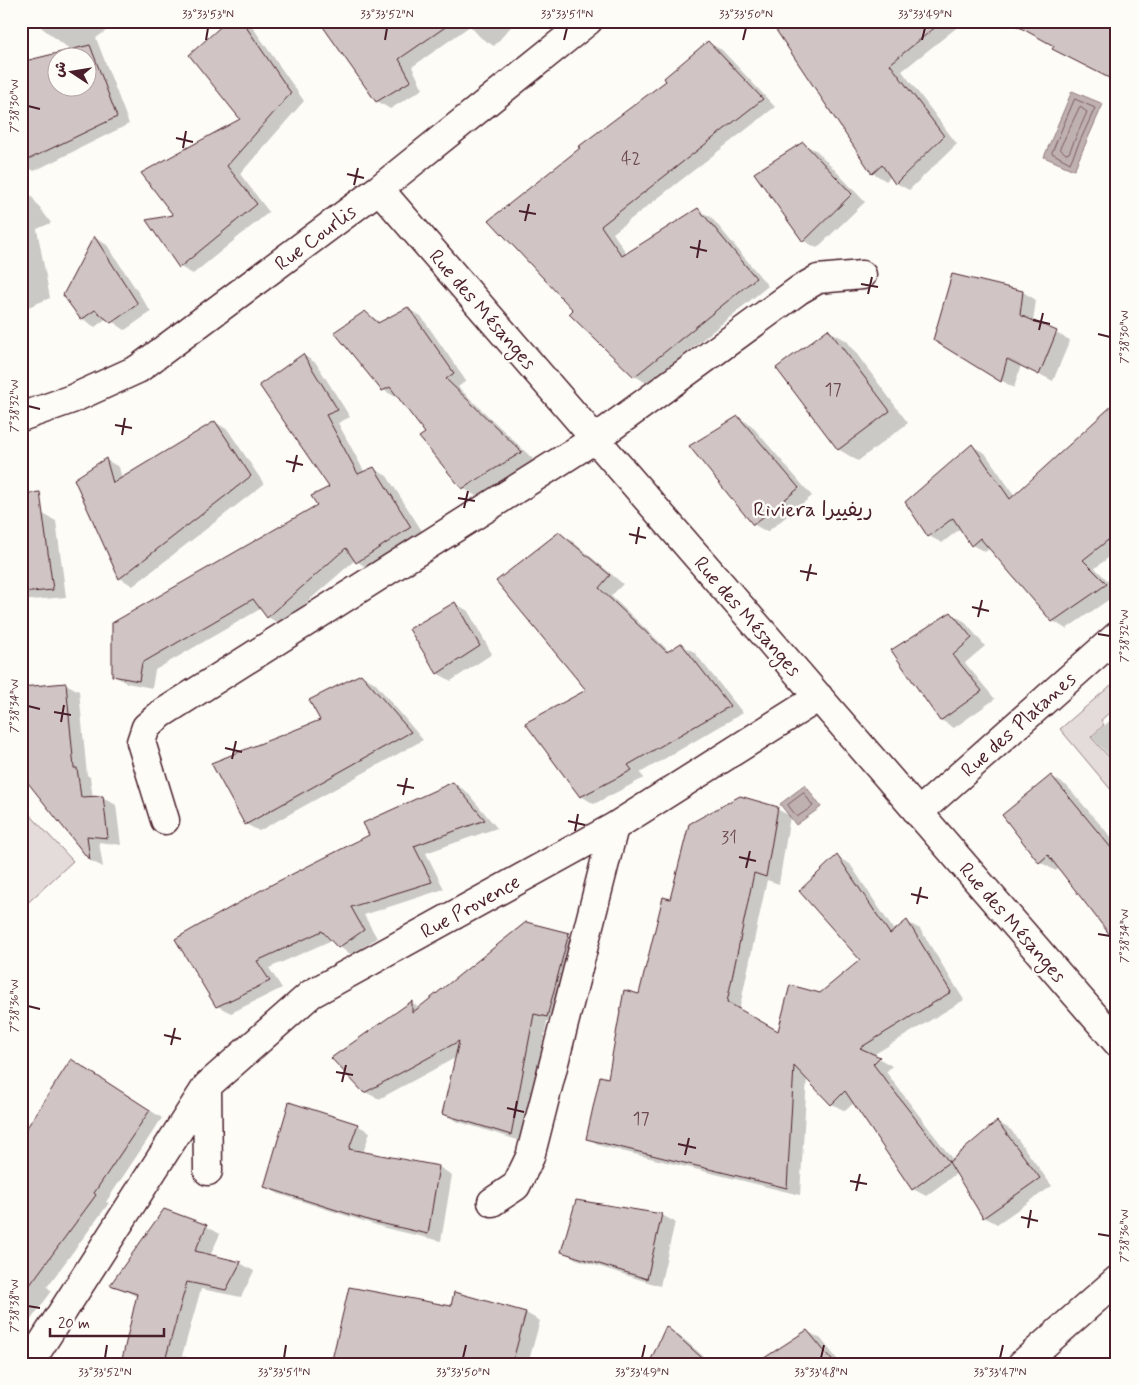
<svg xmlns="http://www.w3.org/2000/svg" width="1138" height="1385" font-family="Mynerve,'Playpen Sans Arabic',sans-serif">
<style>
.green{fill:#e3dcda;stroke:#967e82}
.water{fill:#c0b1b1;stroke:#91777b}
.shadow{fill:#0003;fill-rule:evenodd}
.lines{fill:none;stroke-linecap:round;stroke-linejoin:round}
.shore{stroke:#795961;stroke-width:1}
.building{fill:#d0c5c4;stroke:#4a1f2b;fill-rule:evenodd}
.minor-casing{stroke:#4a1f2b;stroke-width:31}
.minor{stroke:#fdfcf7;stroke-width:28}
.ticks{fill:none;stroke:#4a1f2b;stroke-width:2}
.labels{text-anchor:middle;stroke-width:5;stroke-linejoin:round;paint-order:stroke}
.number-label{font-size:18px;fill:#6c4851}
.street-label{font-size:20px;fill:#4a1f2b;stroke:#fdfcf7}
.neighbourhood-label{font-size:21px;fill:#4a1f2b;stroke:#fdfcf7}
.neatline{fill:none;stroke:#4a1f2b;stroke-width:2}
.ticks-label{font-size:12px;text-anchor:middle;fill:#4a1f2b}
</style>
<rect width="100%" height="100%" fill="#fdfcf7"/>
<filter id="ink" filterUnits="userSpaceOnUse"><feTurbulence type="fractalNoise" baseFrequency=".02" numOctaves="2"/><feDisplacementMap in="SourceGraphic" scale="10" xChannelSelector="R" yChannelSelector="G"/><feConvolveMatrix kernelMatrix="1 2 1 2 8 2 1 2 1" color-interpolation-filters="sRGB"/></filter>
<g filter="url(#ink)">
<path class="green" d="M1117,680V706L1101,720L1104,725L1091,737L1117,766V797L1060,729Z
M21,805L73,861L21,909Z"/>
<path class="water" d="M1072,91L1103,104L1074,170L1044,157Z
M805,785L821,807L796,825L780,804Z"/>
<path class="shadow" d="M33,21H120L96,38L129,124L34,171L21,163V63L72,51ZM58,58H88V88H58Z
M229,21L249,22L304,101L240,174L269,212L193,274L180,267L242,120Z
M336,21H516L494,46L481,38L470,26L412,67L423,89L390,109L377,101Z
M771,21H965L902,71L957,144L909,190L896,183L891,176L886,181L873,173Z
M709,43L722,50L775,107L613,233L627,254L698,210L711,217L768,286L648,384L635,376L491,220L668,81Z
M803,144L817,151L865,202L817,248L804,241Z
M21,182L51,223L37,229L50,298L21,310Z
M94,237L107,245L151,312L125,330L107,318L95,327L82,319Z
M952,276L1023,292L1036,300L1033,322L1070,340L1053,381L1021,365L1014,388L935,340Z
M408,309L421,316L466,381L458,387L534,460L476,496L463,488L427,444V433L399,396L396,397L383,390L365,312L381,323Z
M828,330L847,341L908,423L858,461L838,449Z
M303,355L316,363L350,417L338,423L365,473L374,469L387,476L424,534L370,570L355,560L281,625L268,617L262,608L155,670L152,688L127,683L113,675L319,506L331,488Z
M738,417L751,425L812,496L767,532L753,524Z
M1117,420V551L1095,568L1117,590V594L1066,629L1053,621L990,548L985,552L972,545L961,528L942,543L929,536L972,446L985,453L1015,496Z
M215,422L228,430L264,484L133,586L120,578L75,480L106,460L119,467L122,479Z
M43,514L56,521L66,597L21,601V518Z
M559,534L572,541L623,584L611,596L670,652L681,645L694,652L743,713L640,773L644,778L594,804L581,796L588,690Z
M455,603L468,611L492,654L451,681L437,673Z
M951,614L964,621L985,646L965,663L995,699L954,728L941,720Z
M361,675L375,683L423,740L259,831L246,824L321,721Z
M66,684L79,691L87,775L90,777L93,798L102,797L116,805L121,845L99,842L103,867L91,861L21,772Z
M1117,714V764L1092,737Z
M1052,777L1067,786L1117,844V942L1059,867L1056,871L1040,862L1004,815Z
M453,783L466,791L497,828L426,853L444,889L364,915L377,938L352,955L339,947L332,940L269,968L282,988L231,1013L217,1006L176,940L371,836Z
M777,809L790,816L779,884L767,880L739,1011L779,1033L861,960L837,857L850,864L895,932L907,922L920,929L964,1000L873,1055L892,1066L886,1072L953,1160L998,1122L1011,1130L1052,1186L997,1224L984,1217L957,1173L926,1196L913,1189L855,1102L845,1111L832,1104L807,1077L800,1195L601,1146L588,1138L640,995L670,900Z
M568,934L581,942L561,1024L547,1021L524,1142L456,1121L443,1113L457,1057L379,1099L365,1092L412,1003L420,1008Z
M85,1068L162,1118L106,1202L109,1203L47,1287L52,1291L21,1333V1139Z
M357,1125L370,1132L363,1153L439,1167L452,1175L441,1241L385,1228L279,1194L266,1187Z
M577,1201L662,1215L675,1222L660,1286L576,1259L563,1251Z
M206,1226L220,1234L210,1256L240,1263L254,1271L241,1297L201,1289L182,1356L215,1364H123L138,1297L111,1284Z
M452,1308L526,1313L540,1321L528,1364H332Z
M666,1327L679,1335L712,1364H651Z
M807,1331L821,1339L841,1364H757Z
M53,1357L78,1364H49Z
M234,1360L250,1364H233Z"/>
<g class="lines">
<path class="shore" d="M1075,99L1095,108L1070,163L1052,153Z
M1080,107L1087,112L1069,153L1066,154L1060,149Z
M804,793L813,806L797,817L788,805Z"/>
</g>
<path class="building" d="M227,21H242L291,93L227,166L257,204L179,268L146,220L173,215L141,173L240,119L189,55Z
M319,21H454L399,59L411,81L376,102Z
M770,21H943L890,64L944,136L895,184L882,165L872,174Z
M1008,21H1117V82L1052,49L1054,46Z
M708,41L763,99L601,226L622,256L698,208L756,278L634,377L569,314L573,310L489,220L580,148L578,147L666,81L664,78Z
M90,45L117,117L21,163V62ZM58,58H88V88H58Z
M803,142L852,194L803,242L754,173Z
M94,236L138,304L111,323L95,310L81,320L63,295Z
M952,274L1023,291L1020,315L1057,331L1039,375L1007,359L1001,382L933,340Z
M408,307L454,373L446,379L522,452L462,489L419,437L425,433L390,387L382,391L334,332L365,311L378,323Z
M828,329L890,411L838,450L776,368Z
M303,354L338,410L326,415L358,474L374,467L411,527L356,563L346,548L267,618L253,599L142,663L139,681L112,676V623L317,505L311,496L329,487L259,385Z
M1117,401V533L1083,560L1107,584L1052,622L980,538L971,546L953,518L928,537L905,502L972,444L1010,499Z
M738,416L799,488L753,525L689,446Z
M215,421L251,476L119,579L74,479L106,458L113,483Z
M40,492L53,590L21,593V494Z
M559,532L610,575L599,588L667,652L681,643L730,706L628,765L632,770L580,797L525,723L586,690L496,581Z
M455,602L480,646L437,674L409,629Z
M951,612L972,638L953,655L982,691L940,721L891,650Z
M361,674L411,732L245,825L211,763L320,720L309,700Z
M66,683L74,768H77L81,797L103,796L108,838L87,836L90,861L21,774V687Z
M1051,775L1117,855V944L1048,855L1039,863L1002,815Z
M453,782L485,820L414,846L432,882L351,907L364,930L338,948L322,931L257,961L270,981L216,1007L175,939L263,889L369,835L363,823Z
M740,796L778,807L766,877L754,873L727,1002L778,1031L790,985L820,993L860,960L799,891L837,855L890,934L907,920L951,992L860,1048L880,1057L873,1064L949,1162L912,1190L845,1091L831,1105L794,1066L787,1188L586,1139L600,1076L608,1078L624,990L639,994L663,897L670,899L689,824Z
M526,922L569,933L547,1017L534,1014L511,1135L442,1114L459,1041L364,1093L331,1058L412,1001V1013Z
M71,1059L150,1110L94,1193L96,1195L21,1297V1137Z
M289,1102L358,1124L349,1149L439,1166L428,1234L371,1221L264,1187Z
M997,1121L1040,1178L983,1218L949,1162Z
M576,1200L662,1214L647,1279L561,1252Z
M164,1209L207,1225L195,1251L241,1262L226,1290L187,1282L164,1364H121L137,1294L110,1285Z
M349,1287L451,1306L454,1292L526,1312L512,1364H331Z
M666,1326L709,1364H649Z
M807,1330L835,1364H755Z"/>
<g class="lines">
<g class="minor-casing">
<path id="minor" d="M379,189L1117,1042
M21,417L72,399L138,369L379,189L588,21
M918,813L1117,636
M165,820L141,742L146,727L161,714L595,439L799,290L818,279L862,275
M207,1086L208,1171
M492,1202L516,1186L530,1157L614,827
M29,1364L207,1086L311,994L614,827L819,697
M1022,1364L1117,1280"/>
</g>
<use href="#minor" class="minor"/>
</g>
</g>
<path class="ticks" d="M206,40L208,28M385,40L387,28M564,40L567,28M743,40L746,28M922,40L925,28M28,106L40,109M176,138L193,142M183,148L186,131M347,174L364,178M354,185L358,168M519,211L536,214M525,221L529,204M690,247L707,251M697,258L700,240M861,284L878,287M868,294L872,277M1033,320L1050,324M1039,330L1043,313M1098,334L1110,337M28,406L40,409M115,425L132,428M122,435L125,418M286,461L303,465M293,472L297,455M458,498L475,501M464,508L468,491M629,534L646,538M636,544L639,527M800,571L817,574M807,581L811,564M972,607L989,611M978,617L982,600M1098,634L1110,636M28,706L40,709M54,712L71,715M61,722L64,705M225,748L242,752M232,759L236,741M397,785L414,788M403,795L407,778M568,821L585,825M575,831L578,814M739,857L756,861M746,868L750,851M911,894L928,898M917,904L921,887M1098,934L1110,936M28,1006L40,1009M164,1035L181,1039M171,1045L175,1028M336,1072L353,1075M342,1082L346,1065M507,1108L524,1112M514,1118L517,1101M678,1144L696,1148M685,1155L689,1138M850,1181L867,1184M856,1191L860,1174M1021,1217L1038,1221M1028,1228L1031,1210M1098,1234L1110,1236M28,1306L40,1308M105,1358L107,1345M284,1358L286,1345M463,1358L466,1345M642,1358L645,1345M821,1358L824,1345M1000,1358L1003,1345"/>
<g class="labels">
<g class="number-label">
<text x="631" y="164">42</text>
<text x="833" y="395">17</text>
<text x="729" y="843">31</text>
<text x="641" y="1124">17</text>
</g>
<g class="street-label">
<text transform="translate(315 237) rotate(-37)" y="7">Rue Courlis</text>
<text transform="translate(483 309) rotate(49)" y="7">Rue des Mésanges</text>
<text transform="translate(748 616) rotate(49)" y="7">Rue des Mésanges</text>
<text transform="translate(1018 724) rotate(-42)" y="7">Rue des Platanes</text>
<text transform="translate(470 906) rotate(-29)" y="7">Rue Provence</text>
<text transform="translate(1013 922) rotate(49)" y="7">Rue des Mésanges</text>
</g>
<g class="neighbourhood-label">
<text x="813" y="516">Riviera ريفييرا</text>
</g>
</g>
<rect width="1138" height="1385" fill="none" stroke="#fdfcf7" stroke-width="55"/>
<g transform="translate(72 72) rotate(282)"><circle r="24" fill="#fdfcf7" stroke="#b5a4a5"/>
<path d="M0-4L9 19L0 12L-9 19Z" fill="#4a1f2b"/>
<text y="-8" font-size="14" font-weight="bold" text-anchor="middle" fill="#4a1f2b">ش</text>
</g>
<path d="M50 1328v8h114v-8" fill="none" stroke="#4a1f2b" stroke-width="2.5"/>
<text x="58" y="1328" font-size="15" fill="#4a1f2b" stroke="#fdfcf7" stroke-width="4" paint-order="stroke">20 m</text>
<rect x="28" y="28" width="1082" height="1330" class="neatline"/>
<g class="ticks-label">
<text x="208" y="18">33°33'53"N</text>
<text x="387" y="18">33°33'52"N</text>
<text x="567" y="18">33°33'51"N</text>
<text x="746" y="18">33°33'50"N</text>
<text x="925" y="18">33°33'49"N</text>
<text transform="translate(14 106) rotate(-90)" y="4">7°38'30"W</text>
<text transform="translate(1124 337) rotate(-90)" y="4">7°38'30"W</text>
<text transform="translate(14 406) rotate(-90)" y="4">7°38'32"W</text>
<text transform="translate(1124 636) rotate(-90)" y="4">7°38'32"W</text>
<text transform="translate(14 706) rotate(-90)" y="4">7°38'34"W</text>
<text transform="translate(1124 936) rotate(-90)" y="4">7°38'34"W</text>
<text transform="translate(14 1006) rotate(-90)" y="4">7°38'36"W</text>
<text transform="translate(1124 1236) rotate(-90)" y="4">7°38'36"W</text>
<text transform="translate(14 1306) rotate(-90)" y="4">7°38'38"W</text>
<text x="105" y="1376">33°33'52"N</text>
<text x="284" y="1376">33°33'51"N</text>
<text x="463" y="1376">33°33'50"N</text>
<text x="642" y="1376">33°33'49"N</text>
<text x="821" y="1376">33°33'48"N</text>
<text x="1000" y="1376">33°33'47"N</text>
</g>
</svg>
